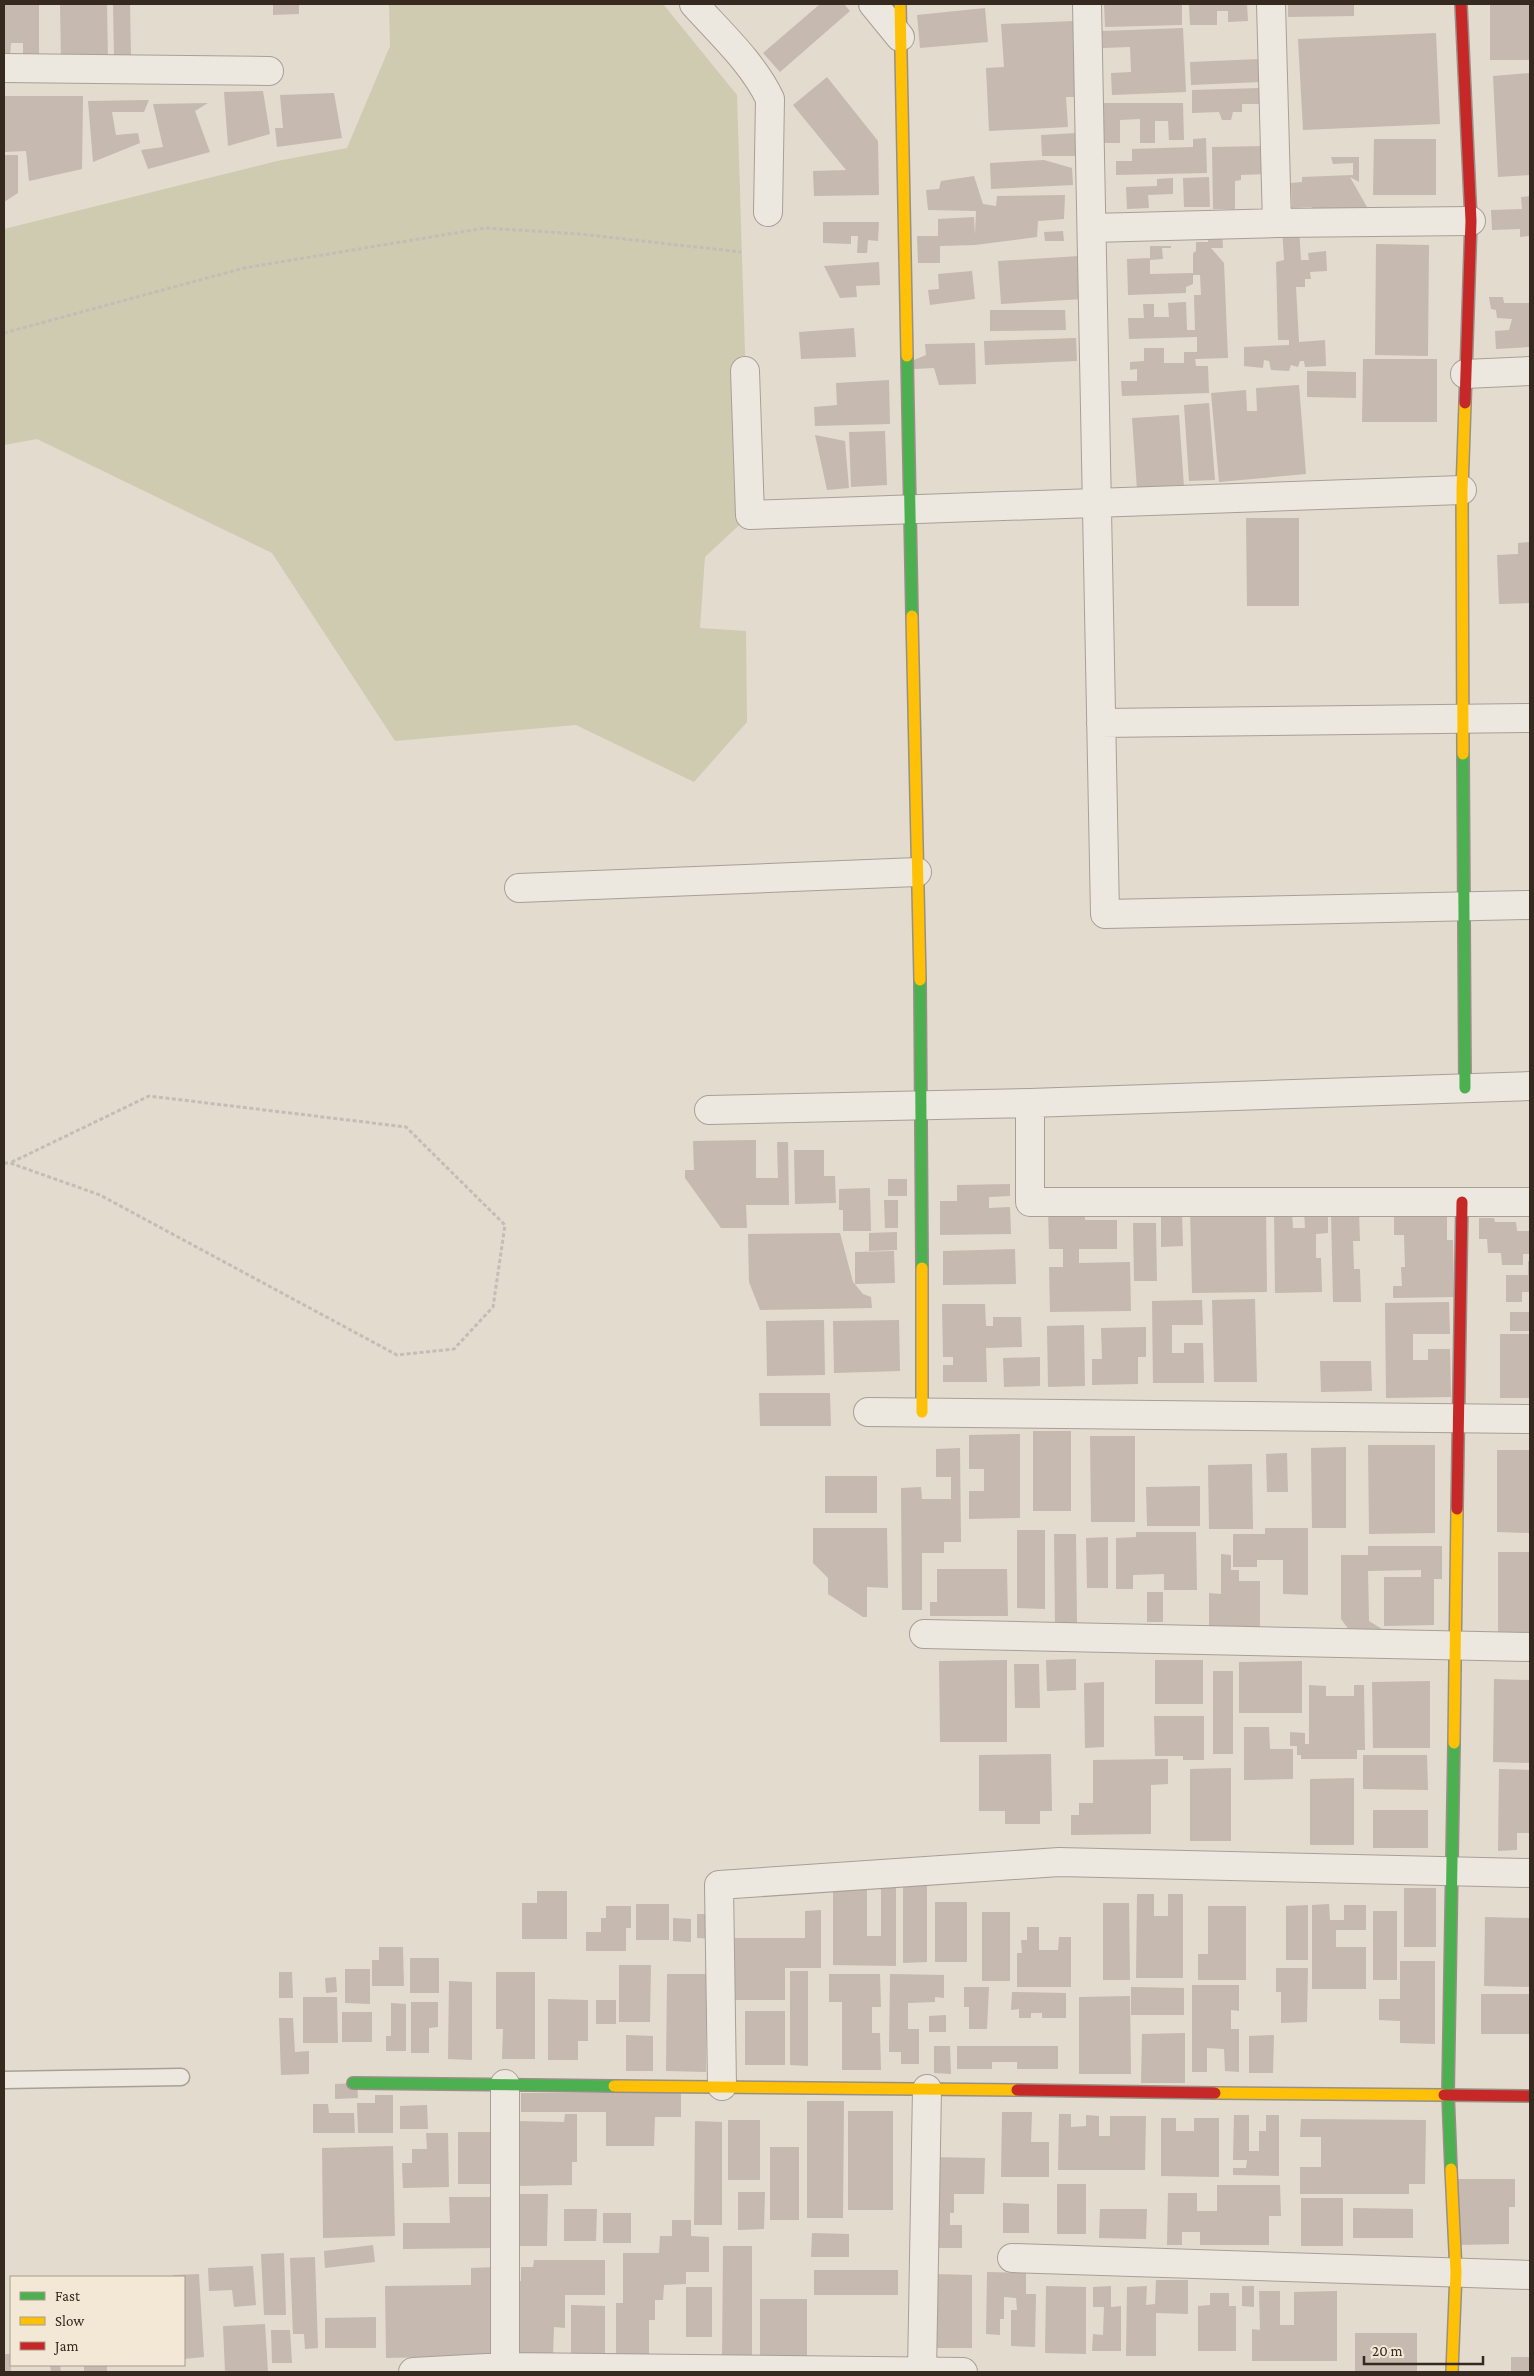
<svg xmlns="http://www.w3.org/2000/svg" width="1534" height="2376" font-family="'Crimson Pro',serif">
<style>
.cemetery{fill:#cecbb1}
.building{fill:#c6b9af}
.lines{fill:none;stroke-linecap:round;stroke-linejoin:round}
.lane-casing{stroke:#a8a097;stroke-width:19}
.street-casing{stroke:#a8a097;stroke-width:30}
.fast-casing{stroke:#989087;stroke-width:14}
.slow-casing{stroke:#989087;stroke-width:14}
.jam-casing{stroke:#989087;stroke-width:14}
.path{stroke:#c4bdb6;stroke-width:3;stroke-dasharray:4 2.5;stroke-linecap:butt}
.lane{stroke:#ece7df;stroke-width:16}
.street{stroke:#ece7df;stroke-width:28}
.fast{stroke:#4caf50;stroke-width:11}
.slow{stroke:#ffc107;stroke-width:11}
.jam{stroke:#c62828;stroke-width:11}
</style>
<rect width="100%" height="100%" fill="#e3dbce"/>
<path class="cemetery" d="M389,4H663L737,95L750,515L705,557L700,628L746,631L747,722L694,782L576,725L395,741L272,553L37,439L4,445V229L277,161L347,148L390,46Z"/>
<path class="building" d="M4,4H39V60L23,59V43H11L10,57H4Z
M60,4H107L108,62H61Z
M113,4H130L131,57L114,58Z
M273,4H299V14L273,15Z
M820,4H844L850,11L780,72L763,53Z
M1104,4H1182V25L1105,27Z
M1189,4H1247L1248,21L1228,22V11H1217V25H1190Z
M1288,4H1354V16L1288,17Z
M1490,4H1530V60H1490Z
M985,8L988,42L920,48L917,15Z
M1074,21L1077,97H1066L1068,127L989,131L986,68L1004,67L1001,24Z
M1183,28L1186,92L1112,95L1111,73L1131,72L1130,47L1103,48L1102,31Z
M1436,33L1440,124L1303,130L1298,39Z
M1259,59L1261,82L1191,85L1190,62Z
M1530,73V175L1498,177L1493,76Z
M827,77L878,141L879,195L814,196L813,171L846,170L793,105Z
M1260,88L1261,104H1242V112H1233L1231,120H1222L1219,112L1192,113V90Z
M263,91L270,134L228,146L224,92Z
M334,93L342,138L277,147L275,128H283L280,95Z
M4,96H83L82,169L29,181L26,151L4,152Z
M149,100L144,112H112L116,135L138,133L140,143L93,162L88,101Z
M208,103L195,111L210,152L148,169L141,150L163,147L153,104Z
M1104,103H1183L1184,140H1169L1168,121H1155V143H1140V119L1120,120V143H1104Z
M1076,133V156H1042L1041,135Z
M1206,138L1207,173L1116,175V161H1132V149L1193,147V139Z
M1374,139H1436V195H1373Z
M1265,146L1266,174L1241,175V180L1235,181V209H1213L1212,147Z
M4,155H18V193L4,202Z
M1331,157H1359V182L1350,177L1367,207V213L1312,215V207L1292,208L1291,183L1302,182V177L1353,175V163L1333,164Z
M1044,160L1072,168L1073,185L991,189L990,163Z
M974,176L983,204L996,206L997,196L1065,195L1064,219L1038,221L1037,237L975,245L940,246V263H918L917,236H938V219L974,217L975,235L976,211L928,210L926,190L939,189L941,181Z
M1209,177L1210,207H1184L1183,178Z
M1173,178V194L1148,195L1149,208L1127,209L1126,187L1157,186V179Z
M1530,196V236L1520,237V229L1492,230L1491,210L1522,209L1521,197Z
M823,222H879L878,241L868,240L867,253H857L858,236H851V244L823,243Z
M1282,227H1299L1301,260H1309L1308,253L1326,251L1327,271L1310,272L1311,279H1305V287H1296L1299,342L1325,340L1326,366L1305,367L1304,361H1300L1298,367L1291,365L1289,371L1271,370L1269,361L1264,360L1263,368L1244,366V347L1289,345V340H1278L1276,262L1284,260Z
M1208,229H1222L1223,248H1211L1224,263L1228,358L1195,359L1196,366H1208L1209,393L1122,396L1121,381H1137V369L1130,370V362L1144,361V348H1164V363H1184V352H1197V337L1129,339L1128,318H1144L1143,304H1154V317H1169L1168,303L1186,302L1187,330H1195L1194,295H1201L1200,275H1193V284L1186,287V293L1128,295L1127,259L1150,258V274L1193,273V253L1196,251V242H1208Z
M1063,231L1064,241H1045L1044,232Z
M1376,244L1429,245L1428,356L1375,355Z
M1150,246H1171V248H1162L1163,259L1150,260Z
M1079,256L1082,299L1001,304L998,261Z
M879,262L880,285L856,286L857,297L840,298L824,266Z
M972,271L975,299L930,305L928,290L939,289L938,274Z
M1489,297H1503L1504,303H1530V347L1496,349L1495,331L1509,330L1512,319L1497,318L1496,310L1491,309Z
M990,310H1065L1066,330L990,331Z
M854,328L856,357L801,359L799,332Z
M1076,338L1077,361L985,365L984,341Z
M975,343L976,384L939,385L934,368L914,369V360L926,355L925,344Z
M1363,359H1437V422H1362Z
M1307,371L1356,372V398L1307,397Z
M889,380L890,424L815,426L814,407L837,405L836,383Z
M1299,385L1306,474L1219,482L1211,393L1246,390L1247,411H1257L1256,388Z
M1209,403L1215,480L1189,481L1184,405Z
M1179,415L1184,487L1137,490L1132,418Z
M885,431L887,485L851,487L849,432Z
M815,435L845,441L849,488L827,490Z
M1246,518H1299V606H1247Z
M1530,542V603L1499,604L1497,555L1518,554V543Z
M756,1140V1178H778L777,1142H788L789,1205H746L747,1228H721L685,1178V1170H694L693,1141Z
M794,1150H824V1176H835L836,1203L795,1204Z
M888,1179H907V1196H888Z
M1010,1184V1196L989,1197V1208L1010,1207L1011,1234L940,1235V1201H957V1185Z
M870,1188L871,1231H843V1210H839V1189Z
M884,1200H898V1228H885Z
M1048,1207H1085V1220H1117V1249H1079V1263L1130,1262L1131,1311L1050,1312L1049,1267H1063V1249H1049Z
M1266,1207L1267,1292L1192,1293L1190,1208Z
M1304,1211H1328V1233L1316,1234V1258H1321L1322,1292L1275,1293L1274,1212H1292L1293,1228H1305Z
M1182,1212L1183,1246L1161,1247V1213Z
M1359,1212L1360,1241H1353L1354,1269H1360L1361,1302H1333L1331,1213Z
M1447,1215V1240H1453L1454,1297L1393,1298V1286H1402L1401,1267H1405L1404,1235H1394V1216Z
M1479,1218H1494L1495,1222H1516L1517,1231H1530V1254H1523V1265H1502L1501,1253H1488L1487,1239H1479Z
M1133,1223H1156L1157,1281H1134Z
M897,1232V1250L869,1251V1233Z
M840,1233L853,1282L863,1294L871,1297L872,1308L760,1310L749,1282L748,1234Z
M1015,1249L1016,1284L943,1285V1251Z
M894,1251L895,1283L855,1284V1252Z
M1528,1261H1530V1292H1522V1302H1506V1275H1528Z
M1255,1299L1257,1382H1214L1212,1300Z
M1202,1300L1203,1325H1172V1353H1184V1343H1203L1204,1383H1153L1152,1301Z
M1449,1302L1450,1334H1413V1360H1428V1349H1450L1451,1397L1386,1398L1385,1303Z
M942,1304H985L986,1326H993V1317H1021L1022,1347L986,1348L987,1382H943V1365H953V1357H943Z
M1510,1312H1530V1331H1510Z
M824,1320L825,1375L767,1376L766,1321Z
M899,1320L900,1371L834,1373L833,1321Z
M1084,1325L1085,1386L1048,1387L1047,1326Z
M1146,1327V1357H1138V1384L1092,1385V1359H1102L1101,1328Z
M1500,1334H1530V1398H1500Z
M1040,1357V1386L1004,1387L1003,1358Z
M1320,1361H1371L1372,1391L1321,1392Z
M759,1393H830L831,1426H760Z
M1033,1431H1071V1511H1033Z
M1020,1434V1518L969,1519V1491H984V1469H969V1435Z
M1090,1436H1135V1522H1091Z
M1368,1445H1435V1533L1369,1534Z
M1346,1447V1528H1312L1311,1448Z
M960,1448L961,1542H944V1553H922V1610H902L901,1488L921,1487L922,1499H951V1477H936V1449Z
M1497,1450H1530V1533L1497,1532Z
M1287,1453L1288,1492H1267L1266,1454Z
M1252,1464L1253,1529H1209L1208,1465Z
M825,1476H877V1513H825Z
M1200,1486V1526H1147L1146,1487Z
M813,1528H887L888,1588L867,1587V1617H863L828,1594V1578L813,1563Z
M1265,1528H1308V1595L1283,1594V1560H1257V1567H1233V1534H1265Z
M1017,1530H1045V1609L1017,1608Z
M1136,1532H1196L1197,1590H1164V1574L1133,1575V1589H1116V1538L1136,1537Z
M1054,1534H1076L1077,1624H1055Z
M1108,1537V1588H1087L1086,1538Z
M1368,1546H1442V1579H1434V1625L1384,1626V1577H1421V1570L1368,1571L1369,1621L1382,1629L1383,1642H1358L1341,1619V1555H1368Z
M1498,1552H1530V1636H1498Z
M1221,1554L1231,1555V1570H1239V1581H1260V1629H1209V1593L1221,1594Z
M937,1569H1007L1008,1616H930V1602H937Z
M1147,1592H1163V1622H1147Z
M1076,1659V1690L1047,1691L1046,1660Z
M1007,1660V1742H940L939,1661Z
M1155,1660H1203V1704H1155Z
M1302,1661V1713H1239V1662Z
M1014,1664H1039L1040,1708H1015Z
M1213,1671H1233V1754H1213Z
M1494,1679L1530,1680V1763L1493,1762Z
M1430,1681V1748H1373L1372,1682Z
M1104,1682V1747L1085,1748L1084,1683Z
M1309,1685L1326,1686V1696H1354V1685H1364L1365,1750H1357V1759H1301V1755H1297V1746H1290V1732L1305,1733V1744H1309Z
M1154,1716H1204V1760H1183V1756H1155Z
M1244,1727H1269L1270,1749H1293V1779L1244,1780Z
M1051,1754L1052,1811H1040V1824H1005V1811H979V1755Z
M1363,1755H1427L1428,1790L1363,1789Z
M1168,1759V1784L1151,1785V1834L1071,1835V1815H1079V1803H1093V1760Z
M1231,1768V1841H1190V1769Z
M1499,1769L1530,1770V1833H1517V1850L1498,1851Z
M1354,1778V1845H1310V1779Z
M1373,1810H1428V1848H1373Z
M833,1882H867V1936H881V1882H896V1966L833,1965Z
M903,1883H927V1962L903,1963Z
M1404,1888H1436V1947H1404Z
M537,1891H567V1939H522V1903H537Z
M1137,1894H1154V1916H1168V1894H1183V1978H1136Z
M935,1902H967V1962H935Z
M1103,1903H1129L1130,1980H1103Z
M636,1904H669V1940H636Z
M1329,1904L1330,1920H1344V1905H1366V1930H1336V1947H1366V1989H1312V1905Z
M1308,1905V1960H1286V1906Z
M606,1906H631V1928H626V1951H586V1932H601V1918H606Z
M1208,1906H1246V1980H1198V1954H1208Z
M821,1910V1968H785V2000H735V1938H805V1911Z
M1373,1911H1397V1980H1373Z
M982,1912H1010V1981H982Z
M697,1914H713V1939L697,1938Z
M1485,1917L1530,1918V1987L1484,1986Z
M673,1918L691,1919V1942L673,1941Z
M1027,1927H1039V1950H1058L1059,1937H1071V1987H1017V1953H1022L1021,1940H1027Z
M379,1947H403L404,1986H372V1960H379Z
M410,1958H439V1993H410Z
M1400,1961H1435V2044L1400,2043V2021L1379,2020V1999H1400Z
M619,1965H651L650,2022H619Z
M1276,1968H1308L1307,2022L1281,2023V1992H1276Z
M345,1969H370V2004L345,2003Z
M790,1971H808V2066L790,2065Z
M279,1972H292L293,1998H279Z
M496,1972H535V2059H502L503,2029H496Z
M667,1974H706V2072L666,2071Z
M829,1974H880L881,2007H872V2033H880L881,2070H842V2002H829Z
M890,1974L944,1975V1998L935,1997V2002L908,2003V2029H919V2064H901V2052H889Z
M336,1977L337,1992L326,1993L325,1978Z
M449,1981L472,1982V2060L448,2059Z
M1192,1985H1239V2011L1231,2010V2029H1239V2072L1225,2071L1224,2049L1207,2048V2072H1192Z
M964,1987H989L987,2029H969V2007H964Z
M1131,1987L1184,1988V2015H1131Z
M1012,1992L1066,1993V2018H1042V2013H1031V2018H1019V2009L1011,2010Z
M1481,1994H1530V2034H1481Z
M1130,1996L1131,2074H1079V1997Z
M303,1997H337L338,2043H303Z
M548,1999L588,2000V2041H578V2060H548Z
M596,2000H616V2024H596Z
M411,2002H438V2027L429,2028V2053H411Z
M391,2003L406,2004V2051H386V2036H391Z
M745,2011H785V2065H745Z
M342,2012H372V2042H342Z
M946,2015V2032H929V2016Z
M279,2018H293L295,2052L309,2051V2074L281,2075Z
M1185,2033V2083H1141L1142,2034Z
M626,2035L653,2036V2071H626Z
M1274,2035L1273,2073H1249V2036Z
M934,2046H950L951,2074L934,2073Z
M957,2046H1058V2069H1017V2062H992V2069H957Z
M357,2083L358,2098L335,2099V2084Z
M521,2093H681V2117H655L654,2146H606V2112H521Z
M375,2095H393V2133H358L357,2103H375Z
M807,2101H844L843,2218H807Z
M313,2104H328L329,2113H354L355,2133H313Z
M427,2105L428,2129H400V2106Z
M848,2111H893V2210H848Z
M1002,2112H1032L1031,2142H1049V2177H1001Z
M565,2114H577V2162H572V2185L516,2186L517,2121L564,2122Z
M1059,2114H1071V2127L1086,2126V2115L1099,2116V2136H1110V2116H1146L1145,2170H1058Z
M1234,2115H1249V2151H1259V2131H1266V2115H1279V2176L1233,2175V2168H1246L1247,2160H1233Z
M1161,2118H1176V2131H1194V2118H1219V2177L1161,2176Z
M1301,2119L1426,2120L1425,2184H1409V2194H1300V2167H1321V2137H1300Z
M728,2120H760V2180H728Z
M695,2121L722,2122V2225H694Z
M458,2132H491V2184H458Z
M426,2133H448L449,2187L403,2188L402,2163H412V2149H427Z
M393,2146L395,2236L323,2238L322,2148Z
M770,2147H799V2220H770Z
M929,2157L985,2158L984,2194H954V2213H950V2225H962V2248H929Z
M1457,2179H1515V2207H1509V2244L1457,2245Z
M1057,2184H1086V2234H1057Z
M1217,2185H1280L1281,2216H1269V2245H1200V2232H1182V2245H1167L1168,2193H1197V2211H1217Z
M738,2192H765L764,2229L738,2230Z
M516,2194H548L547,2246H516Z
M449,2197H493L494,2248L403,2249V2223H450Z
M1301,2198H1343V2246H1301Z
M1003,2203L1029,2204V2233H1003Z
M1353,2208L1413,2209V2238H1353Z
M564,2209H597L596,2241H564Z
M1100,2209H1147L1146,2239L1099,2238Z
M603,2213H631V2243H603Z
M672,2220H691V2236L709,2237V2272H686V2284L664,2285L663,2300H655V2320H649V2357H616V2303H623V2253H659L660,2236H672Z
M812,2233L849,2234V2257H811Z
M373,2245L375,2262L325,2268L324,2251Z
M723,2246H752V2361H722Z
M284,2253L286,2315H264L261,2254Z
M315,2257L318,2348L305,2349L304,2334H293L290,2258Z
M534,2260H605V2295H565V2328L554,2327L553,2356H516L517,2281H521V2267H533Z
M253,2266L256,2305L234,2307L232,2290L209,2291L208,2268Z
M496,2267L497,2356L386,2358L385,2286L471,2285V2268Z
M814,2270H898V2295H814Z
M987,2272L1026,2273V2294H1036L1035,2347L1011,2346V2310H1017L1016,2298L1004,2297V2319H1000V2335L986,2334Z
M199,2274L204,2357L184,2359V2277H174L173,2275Z
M934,2274L972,2275V2348H933Z
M1156,2280H1188V2314L1156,2313V2356H1126L1127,2287L1147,2286L1146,2305L1155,2304Z
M1046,2286L1086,2287V2354L1045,2353Z
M1111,2286V2307L1121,2306V2351H1092L1093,2334L1103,2335L1104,2307H1093V2287Z
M1242,2286H1254V2307L1242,2306Z
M686,2287H712V2337H686Z
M1259,2291H1280V2325H1294V2292L1337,2291V2361H1252V2329L1260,2330Z
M1210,2293H1229V2306H1236V2351H1198V2306L1210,2305Z
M760,2299H807V2360L760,2359Z
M571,2305L605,2306V2357H571Z
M376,2317V2348H325V2318Z
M265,2324L268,2372H225L223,2326Z
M271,2330H290L292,2363H272Z
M1355,2333H1417V2371H1355Z
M4,2354H10L11,2372H4Z
M1511,2357H1530V2372H1511Z
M50,2365H60L61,2372H51Z
M84,2365H107V2372H84Z"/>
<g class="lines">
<g class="lane-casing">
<path id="lane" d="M4,2080L181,2077"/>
</g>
<g class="street-casing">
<path id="street" d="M694,4C720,33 753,63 770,99L768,212
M873,4L900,37
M1087,4L1105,914L1530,905
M1271,4L1277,223
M4,68L269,71
M1092,228L1277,223L1471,221
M745,371L750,515L1462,490
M1465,374L1530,371
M1101,723L1530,718
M519,888L917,872
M1030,1103V1202H1530
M709,1110L1030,1103L1530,1086
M868,1412L1530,1419
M924,1634L1530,1647
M505,2084V2367
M722,2086L719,1885L1059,1862L1530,1873
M1012,2258L1530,2275
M413,2372L505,2367L963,2372
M922,2372L927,2089"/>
</g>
<g class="fast-casing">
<path id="fast" d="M907,356L912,616
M1463,754L1465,1088
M920,980L922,1268
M353,2083L614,2086
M1451,2169L1448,2094L1454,1743"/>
</g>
<g class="slow-casing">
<path id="slow" d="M900,4L907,356
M912,616L920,980
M1463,754L1462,490L1465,403
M922,1268V1412
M1454,1743L1457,1509
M614,2086L1017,2090
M1215,2093L1444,2095
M1451,2169L1456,2272L1452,2372"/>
</g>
<g class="jam-casing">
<path id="jam" d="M1461,4L1471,221L1465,403
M1457,1509L1462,1202
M1017,2090L1215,2093
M1444,2095L1530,2096"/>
</g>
<path class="path" d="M4,333L244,268L485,228L580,234L741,252
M4,1163H10L100,1195L397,1355L454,1349L493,1307L505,1225L406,1127L149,1096L10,1163"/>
<use href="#lane" class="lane"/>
<use href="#street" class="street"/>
<use href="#fast" class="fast"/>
<use href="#slow" class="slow"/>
<use href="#jam" class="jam"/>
</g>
<rect width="1534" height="2376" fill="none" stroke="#362920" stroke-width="10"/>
<rect x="10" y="2276" width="175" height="90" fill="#f3e8d5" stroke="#a79c8d"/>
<rect x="20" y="2292" width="25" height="8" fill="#4caf50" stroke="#a79c8d"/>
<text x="55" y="2301" font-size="15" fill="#362920">Fast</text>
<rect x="20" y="2317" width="25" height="8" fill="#ffc107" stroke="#a79c8d"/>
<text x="55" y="2326" font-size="15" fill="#362920">Slow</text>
<rect x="20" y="2342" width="25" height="8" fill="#c62828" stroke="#a79c8d"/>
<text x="55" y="2351" font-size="15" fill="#362920">Jam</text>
<path d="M1364 2356v8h119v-8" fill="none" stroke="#362920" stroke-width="2.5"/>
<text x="1372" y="2356" font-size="15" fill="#362920" stroke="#f3e8d5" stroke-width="4" paint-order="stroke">20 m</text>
</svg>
